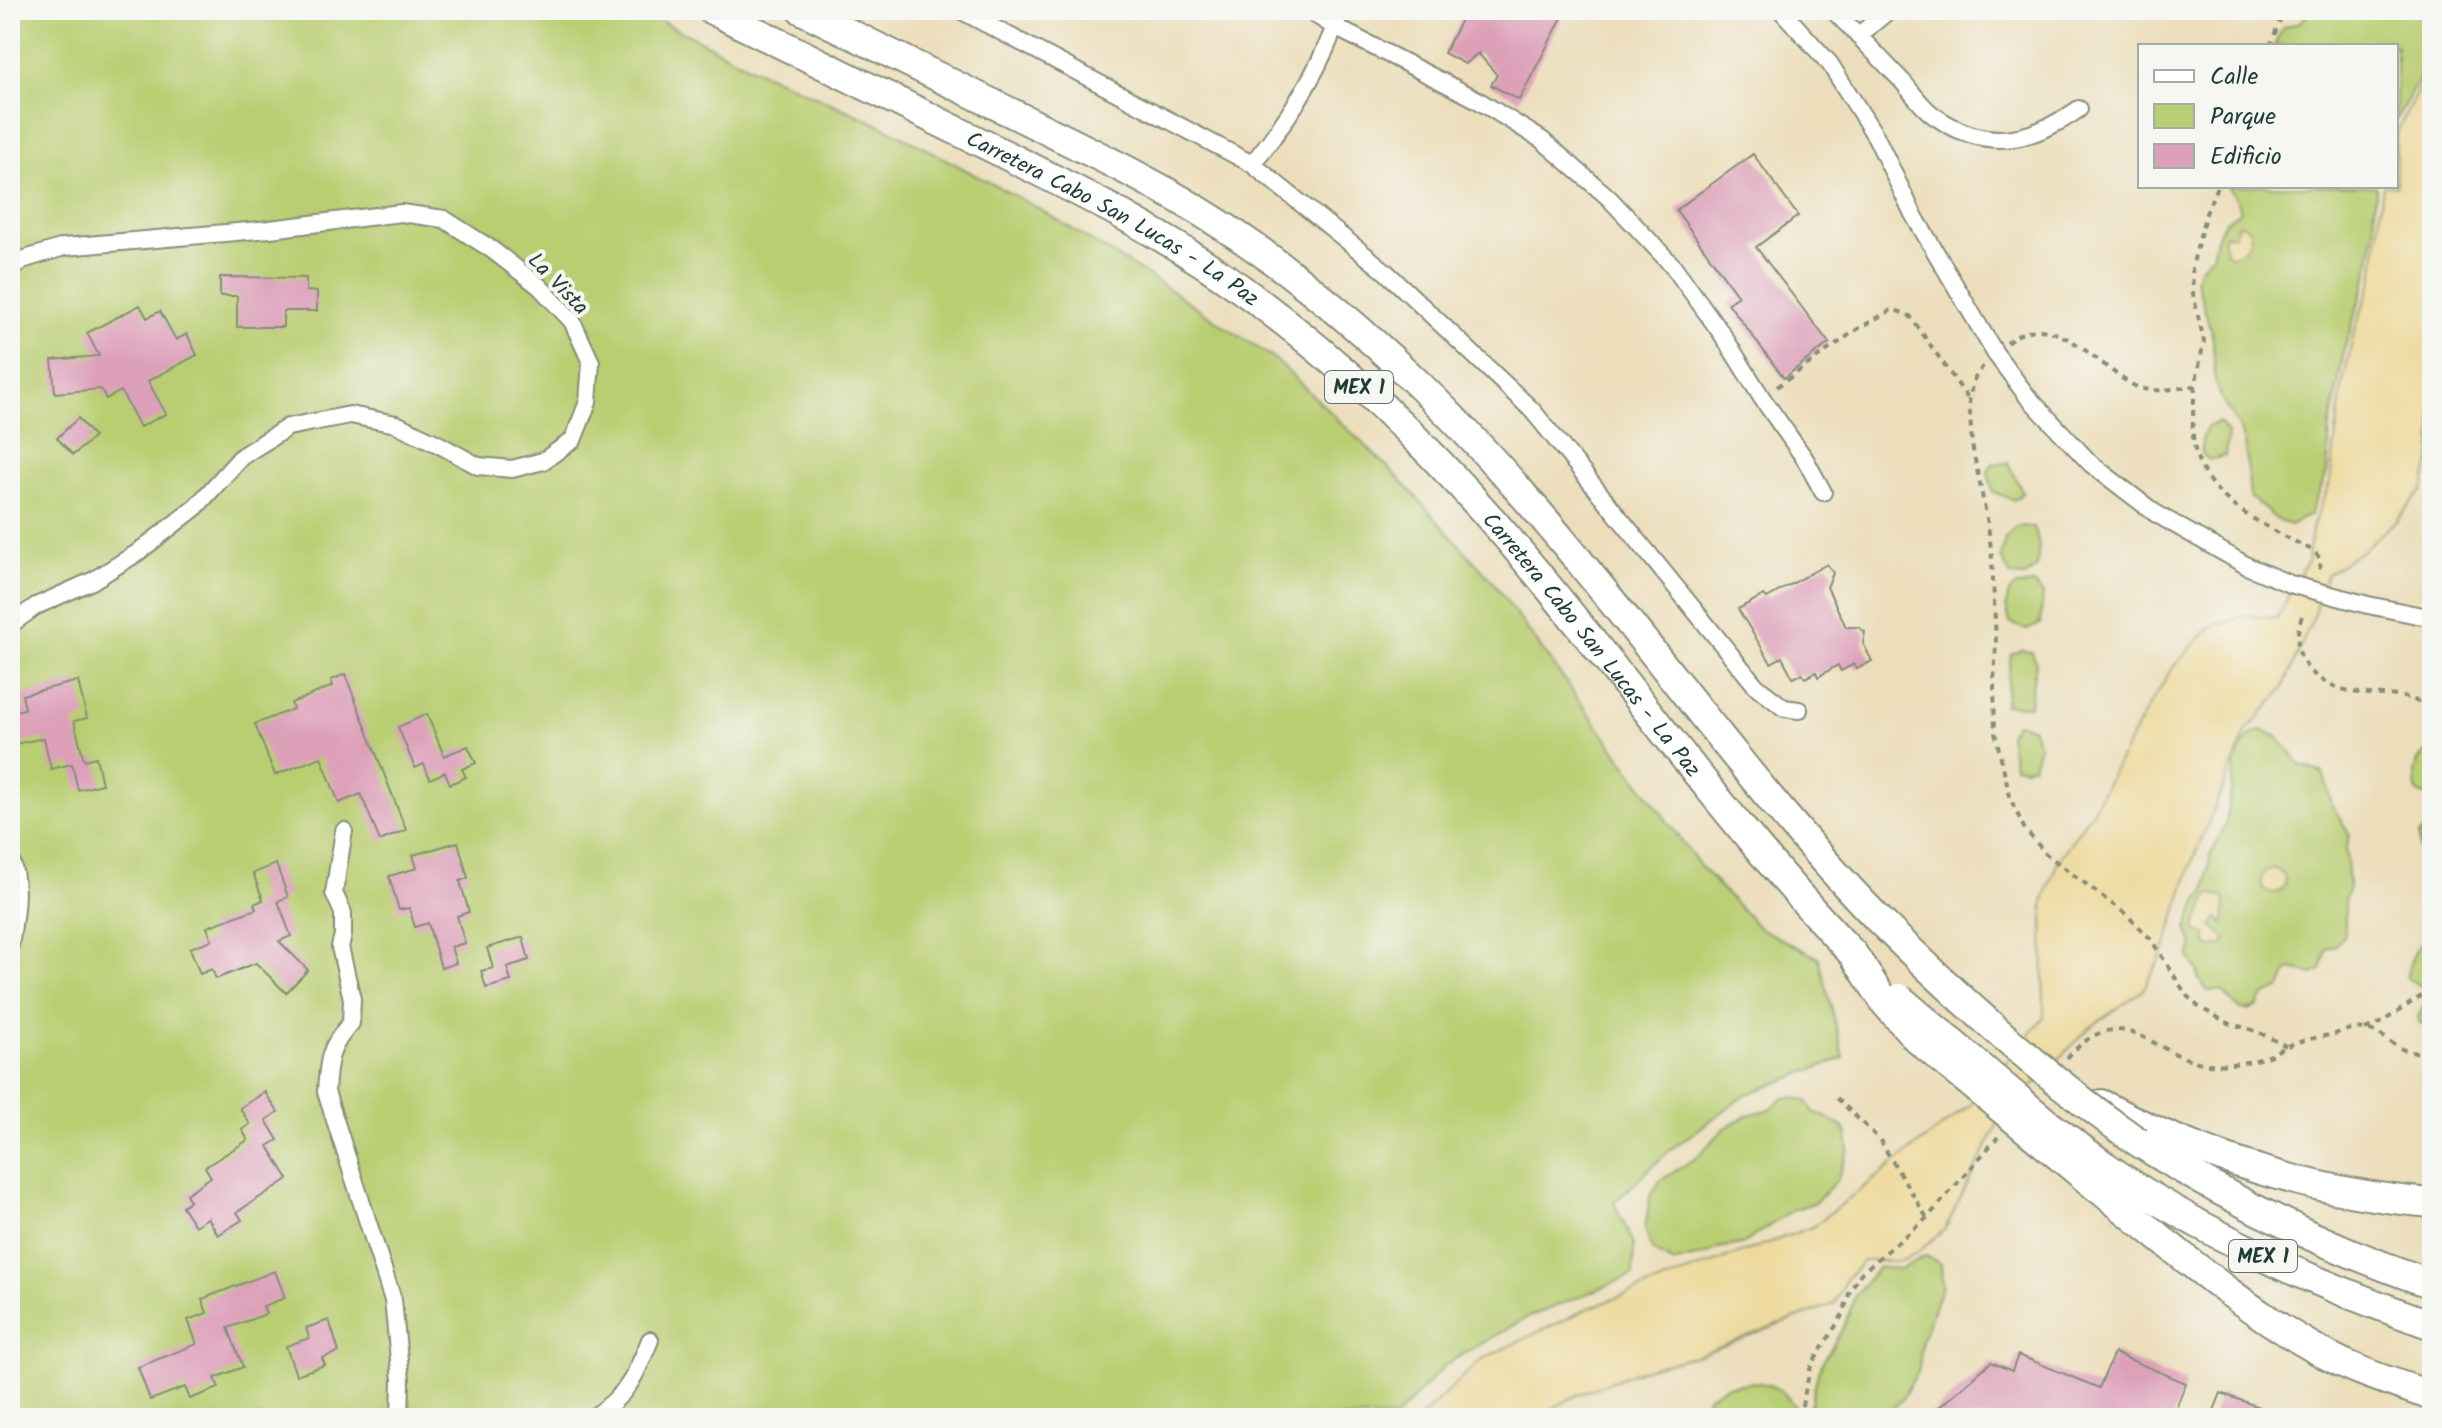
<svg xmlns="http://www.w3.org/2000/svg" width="2442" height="1428" font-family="Kalam,sans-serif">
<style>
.green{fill:#b9cd71;stroke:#6c8552;stroke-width:2}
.sand{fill:#eeda9e;stroke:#868c69;stroke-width:2}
.building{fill:#dda0b9}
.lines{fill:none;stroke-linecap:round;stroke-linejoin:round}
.minor-casing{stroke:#868e78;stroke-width:20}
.trunk-casing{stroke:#868e78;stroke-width:32}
.path{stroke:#868e78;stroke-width:4;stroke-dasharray:6 6;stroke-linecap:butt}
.minor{stroke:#fff;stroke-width:16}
.trunk{stroke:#fff;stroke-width:28}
.trunk-bridge-casing{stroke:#868e78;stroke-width:32;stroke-linecap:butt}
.trunk-bridge{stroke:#fff;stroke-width:28}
.labels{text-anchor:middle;stroke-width:8;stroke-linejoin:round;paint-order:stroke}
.shield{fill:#f6f6f2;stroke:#60746d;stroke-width:2}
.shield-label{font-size:20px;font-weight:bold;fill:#1f3d34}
.street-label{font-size:22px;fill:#1f3d34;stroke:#f6f6f2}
</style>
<rect width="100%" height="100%" fill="#f6f6f2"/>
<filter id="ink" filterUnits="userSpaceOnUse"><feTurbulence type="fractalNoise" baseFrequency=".0125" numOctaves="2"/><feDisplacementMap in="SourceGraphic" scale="16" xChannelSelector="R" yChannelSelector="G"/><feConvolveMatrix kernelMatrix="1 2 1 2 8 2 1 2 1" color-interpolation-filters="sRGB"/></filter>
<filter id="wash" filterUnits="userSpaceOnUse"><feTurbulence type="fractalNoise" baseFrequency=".006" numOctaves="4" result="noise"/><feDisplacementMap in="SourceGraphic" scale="32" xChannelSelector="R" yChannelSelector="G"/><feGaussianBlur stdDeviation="1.8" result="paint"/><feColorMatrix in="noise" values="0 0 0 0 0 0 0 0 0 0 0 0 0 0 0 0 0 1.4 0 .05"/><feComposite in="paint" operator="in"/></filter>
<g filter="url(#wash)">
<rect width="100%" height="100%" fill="#ecdebb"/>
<path class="green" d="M10,10H640L754,69L887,128L1036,207L1163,285L1277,361L1398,477L1491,580L1701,867L1759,928L1819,958L1844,1058L1747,1094L1670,1150L1614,1203L1634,1244L1633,1275L1524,1319L1445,1365L1395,1418H10Z
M2312,10H2432V43L2419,78L2396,121V46H2274L2283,27L2299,23Z
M2228,186H2376L2374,234L2368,274L2345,346L2330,426L2327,473L2310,515L2290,525L2277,520L2250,497L2246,452L2240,429L2220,397L2215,382L2213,339L2196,279L2200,267L2212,255L2218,232L2226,221L2240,211L2236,198Z
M2219,422L2228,433L2225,456L2209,460L2203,455C2200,444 2202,437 2207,427Z
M2008,463L2023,492L2015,500L1993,492L1988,472L1992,464Z
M2017,526L2033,527L2039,544L2037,567L2025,577L2011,576L2001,558L2005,538Z
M2034,584L2043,594L2040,624L2027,630L2010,623L2006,606L2009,592L2017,586Z
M2022,650L2032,652L2036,663L2029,706L2005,705L2011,654Z
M2016,723L2032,727L2039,746L2033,765L2025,768L2014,766L2009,734Z
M2262,730L2278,737L2301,765L2323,773L2332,805L2350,835L2346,848L2349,887L2345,899V927L2343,936L2336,945L2327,948L2321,970L2313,974L2291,969L2286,974L2280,989C2269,994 2262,993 2258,1006C2239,1016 2234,1003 2222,991H2208L2198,978V971L2189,957L2193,946L2187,928L2198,900L2205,893L2210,856L2226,825L2236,759L2244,743L2254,733Z
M2429,750H2432V797L2421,795L2416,790C2414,773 2414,759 2429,750Z
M2432,824V862L2419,849V835Z
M2432,884V926L2427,923L2421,912L2420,895Z
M2423,942H2432V982L2421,986L2407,978C2407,968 2415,947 2423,942Z
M2432,997V1025L2421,1023L2418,1016L2423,1006Z
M1792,1097L1807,1101L1814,1112L1840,1124L1846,1131L1849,1149L1837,1180L1816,1202L1793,1210L1742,1244L1718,1248L1708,1254L1673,1263L1652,1250L1645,1230L1650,1196L1660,1181L1697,1157L1725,1128L1748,1115L1770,1109L1784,1098Z
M1926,1256L1941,1264L1942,1286L1922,1340L1919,1369L1902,1399L1884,1418H1807L1819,1369L1844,1326L1856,1294L1878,1267L1900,1269Z
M1755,1382C1776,1385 1787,1392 1796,1411L1795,1418H1703L1707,1397L1726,1386Z"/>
<path class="sand" d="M2432,62V454L2423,490L2396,521L2363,550L2327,574L2311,623L2282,691L2247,730L2191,864L2164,952L2142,991L2088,1029L2000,1120L1945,1229L1917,1253L1901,1261H1863L1846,1279L1834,1304L1696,1356L1641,1370L1577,1395L1536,1418H1420L1482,1359L1589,1308L1812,1227L1971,1104L2044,1017L2043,902L2058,861L2092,811L2148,707L2174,666L2210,627L2245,616L2277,618L2307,562L2313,525L2330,483L2341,393L2354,332L2373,279L2383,186H2396V134Z
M2238,223C2261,229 2249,253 2230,255L2226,252L2223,238L2225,234L2235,235Z
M2261 881a12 12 0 1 1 24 0a12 12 0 1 1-24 0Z
M2214,894L2225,899L2224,924L2218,918L2212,925L2226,940L2222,945L2211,947L2207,944V935L2197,932L2195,927L2209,895Z"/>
<g id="blocks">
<path class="building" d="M1466,10H1566L1519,100L1491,85L1497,75L1478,53L1465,64L1444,53Z
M1753,154L1798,216L1756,247L1829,343L1784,378L1728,303L1738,296L1676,210Z
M220,277L306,278V291L317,292V311H283V327H237V296H220Z
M140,305L147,318L160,311L176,340L187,334L197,355L148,381L166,414L140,427L121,391L106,399L101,389L55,393L52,360L99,356L87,333Z
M78,418L94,437L73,455L57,438Z
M1827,564L1833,573L1827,587L1846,627H1858L1865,632L1863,643L1872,661L1857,669L1854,664L1841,671L1838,665L1818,677L1816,672L1805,678L1802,674L1793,678L1782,657L1771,663L1738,609L1764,595L1767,598Z
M345,674L406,830L380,841L361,794L339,803L321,757L275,775L255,724L293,709L291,703L333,686L331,680Z
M78,681L87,718L74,721L84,760L96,757L102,784L78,790L72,764L51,769L44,738L10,745V712L25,709L22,695Z
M427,714L444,756L468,746L476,763L462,769L466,777L450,784L445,772L430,779L424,764L415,768L398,727Z
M458,842L468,878L460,881L469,912L457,916L465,943L451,947L456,963L441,968L428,923L415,927L409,908L399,910L389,876L417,868L413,855Z
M276,864L288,897L278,901L291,936L279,941L308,970L286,993L256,963L216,979L212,969L200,974L190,948L212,940L207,927L256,909L254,904L263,900L253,873Z
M523,937L529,960L507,967L511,981L486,988L481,971L493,968L487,948Z
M265,1092L278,1112L266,1120L278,1140L268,1146L288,1179L237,1212L242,1220L218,1235L208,1218L195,1226L182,1206L190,1201L186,1194L211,1177L205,1167L248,1140L242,1130L250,1124L240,1108Z
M275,1271L285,1298L263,1306L266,1314L228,1328L243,1367L215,1378L219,1388L190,1399L185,1387L150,1400L138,1367L197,1344L188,1320L207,1313L202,1299Z
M329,1320L339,1352L322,1358L325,1365L296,1375L286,1346L309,1338L306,1328Z
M2114,1353L2186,1383L2172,1418H1927L1991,1362L2012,1371L2018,1355L2099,1388Z
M2221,1393L2283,1416V1418H2211Z"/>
</g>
</g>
<g filter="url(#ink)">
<use href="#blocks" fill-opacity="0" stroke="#868e78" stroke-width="2"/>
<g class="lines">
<g class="minor-casing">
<path id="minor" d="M960,10L1252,164L1386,272L1532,410L1756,686L1784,708L1799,710
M1308,10L1335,27L1476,99L1542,140L1608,197L1673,266L1722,334L1762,398L1805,459L1823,492
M1781,10L1830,64L1876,137L1913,214L1995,353L2027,396L2091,464L2155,513L2249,567L2290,584L2368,605L2432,618
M1833,10C1856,33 1879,57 1902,81C1913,93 1923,109 1936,117C1987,152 2031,142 2079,109
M1858,36L1889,10
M1252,164C1290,118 1322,66 1341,10
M10,272L22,260L64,247L270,229L401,213L444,219L491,249L539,286L572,321L591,362L588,402L573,440L543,461L512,469L478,466L438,444L396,424L350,415L288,427L242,456L196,507L137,553L92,581L36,606L10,625
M344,831L334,893L343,913V935L340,947L352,999L351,1023C329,1047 328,1060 326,1092L393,1300L401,1380L400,1418
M10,858C21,886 14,917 10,946
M593,1418C628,1393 634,1380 650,1340"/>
</g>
<g class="trunk-casing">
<g id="trunk">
<path id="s1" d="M712,10C804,56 897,101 990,147C1080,192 1171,236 1252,297C1344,365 1430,448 1505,535C1623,673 1727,823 1853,954"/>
<path d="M802,10C875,46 948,82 1022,118C1086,150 1151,180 1212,219C1284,264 1353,322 1414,380C1587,545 1713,749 1879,920"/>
<path d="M2101,1104C2203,1158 2317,1194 2432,1203"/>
<path d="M2138,1142C2230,1201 2328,1248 2432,1284"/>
<path d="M2105,1166C2205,1236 2318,1285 2432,1325"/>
<path d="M2094,1185C2166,1242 2238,1306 2319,1351C2355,1371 2394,1383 2432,1396"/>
</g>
</g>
<path class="path" d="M2270,46L2284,10
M2007,343C2051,303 2097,366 2133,385C2151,395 2175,388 2195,386L2204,341L2193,294L2192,267L2205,216L2217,186
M1983,366L1973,381L1969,400L1972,445L1988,524L1992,558L1996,642L1994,682L1995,733L2011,800L2024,828L2046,854L2127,915L2150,938L2187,996L2199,1007L2228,1023L2256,1031L2286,1046
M2195,386C2194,402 2192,419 2193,435C2196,492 2250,518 2294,541C2305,547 2318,550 2321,563L2317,575
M1777,387L1856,330L1893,309L1910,316L1969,400
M2302,616C2287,658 2312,683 2353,692C2373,696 2398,693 2416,701C2422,703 2427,709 2432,712
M2365,1029L2382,1022L2432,989
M2067,1058C2124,994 2153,1059 2210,1064C2229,1066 2254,1062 2271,1055C2276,1052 2281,1048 2287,1046C2302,1040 2319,1037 2335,1034C2343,1031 2356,1027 2365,1029C2391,1033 2398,1062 2432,1049
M1837,1098L1879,1139L1927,1218
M1799,1418L1811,1366L1843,1314L1850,1291L1861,1273L1927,1218L1998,1137"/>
<use href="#minor" class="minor"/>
<use href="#trunk" class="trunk"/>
<g class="trunk-bridge-casing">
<path id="trunk-bridge" d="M1879,920C1960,1000 2044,1076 2138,1142
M1853,954L1886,1004L1917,1039L2094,1185
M1899,998L2049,1125L2105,1166"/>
</g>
<use href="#trunk-bridge" class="trunk-bridge"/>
</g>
</g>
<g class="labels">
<g class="shield">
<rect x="1325" y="371" width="68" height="32" rx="6"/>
<rect x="2229" y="1240" width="68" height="32" rx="6"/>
</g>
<g class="shield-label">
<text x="1359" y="394">MEX 1</text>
<text x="2263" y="1263">MEX 1</text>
</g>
<g class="street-label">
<text dy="8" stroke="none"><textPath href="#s1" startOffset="452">Carretera Cabo San Lucas - La Paz</textPath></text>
<text transform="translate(559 283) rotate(46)" y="8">La Vista</text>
<text dy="8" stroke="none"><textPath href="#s1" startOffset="1100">Carretera Cabo San Lucas - La Paz</textPath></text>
</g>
</g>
<rect width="2442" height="1428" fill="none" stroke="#f6f6f2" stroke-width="40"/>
<rect x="2138" y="44" width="260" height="144" fill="#f6f6f2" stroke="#a0aca6" stroke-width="2"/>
<rect x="2154" y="70" width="40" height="12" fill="#ffffff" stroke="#a0aca6" stroke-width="2"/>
<text x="2210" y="84" font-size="24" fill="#1f3d34">Calle</text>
<rect x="2154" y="104" width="40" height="24" fill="#b9cd71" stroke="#a0aca6" stroke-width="2"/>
<text x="2210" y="124" font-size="24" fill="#1f3d34">Parque</text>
<rect x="2154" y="144" width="40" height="24" fill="#dda0b9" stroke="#a0aca6" stroke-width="2"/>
<text x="2210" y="164" font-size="24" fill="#1f3d34">Edificio</text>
</svg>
